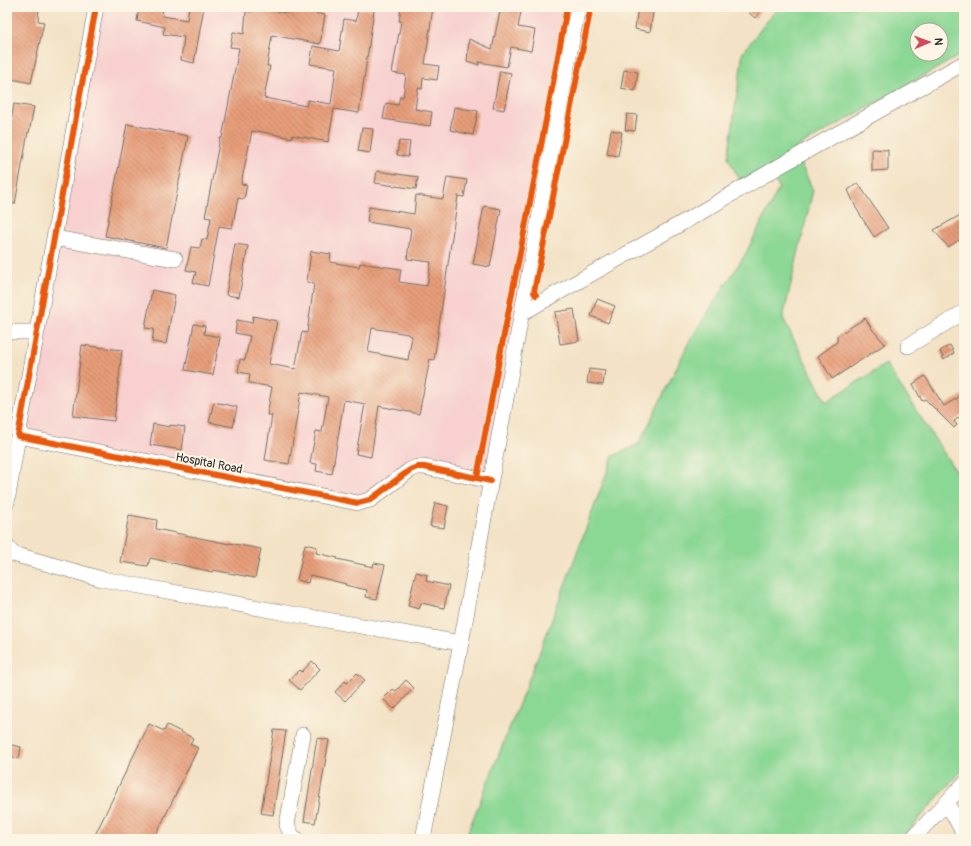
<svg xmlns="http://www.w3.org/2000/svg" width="971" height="846" font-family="Pangolin,sans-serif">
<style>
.built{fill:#f7d0cf}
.grass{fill:#8bd794;stroke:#5b8160;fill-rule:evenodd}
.building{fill:url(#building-back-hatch);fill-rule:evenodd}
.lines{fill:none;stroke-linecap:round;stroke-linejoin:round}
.minor-casing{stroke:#716b61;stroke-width:16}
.minor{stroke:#fff;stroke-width:15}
.cycleway-casing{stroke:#fcf5e5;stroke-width:8}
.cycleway{stroke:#e8590c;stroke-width:6}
.labels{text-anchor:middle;stroke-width:4;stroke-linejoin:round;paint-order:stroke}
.street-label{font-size:12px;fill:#2b2b2b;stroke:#fcf5e5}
</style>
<defs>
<pattern id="building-back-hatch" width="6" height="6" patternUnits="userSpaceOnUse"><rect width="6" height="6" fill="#e79d79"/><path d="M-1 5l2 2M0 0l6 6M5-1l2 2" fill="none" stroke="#bb8063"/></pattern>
</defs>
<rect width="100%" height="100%" fill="#fcf5e5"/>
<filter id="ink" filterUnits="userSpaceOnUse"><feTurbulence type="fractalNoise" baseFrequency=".025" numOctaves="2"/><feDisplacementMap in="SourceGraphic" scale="8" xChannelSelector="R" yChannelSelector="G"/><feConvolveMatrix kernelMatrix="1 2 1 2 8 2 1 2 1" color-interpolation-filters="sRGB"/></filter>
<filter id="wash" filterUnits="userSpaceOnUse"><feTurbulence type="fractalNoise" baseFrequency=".012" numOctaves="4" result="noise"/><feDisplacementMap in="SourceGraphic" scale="16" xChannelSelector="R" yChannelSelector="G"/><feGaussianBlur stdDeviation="0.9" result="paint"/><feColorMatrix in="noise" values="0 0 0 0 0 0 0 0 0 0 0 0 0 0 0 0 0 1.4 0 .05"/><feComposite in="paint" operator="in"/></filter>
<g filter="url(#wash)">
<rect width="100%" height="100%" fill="#f3e2c5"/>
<path class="built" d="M98,7H578L491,479L424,466L369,500L19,436Z"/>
<path class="grass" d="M778,7H964V53L794,149L813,190L783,318L826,402L886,364L964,484V769L942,792L902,839H465L541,649L613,456L639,444L690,340L746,253L779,188L770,171L744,188L728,158L743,52ZM917,30H941V54H917Z"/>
<g id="blocks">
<path class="building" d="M10,7H39L38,21L44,22L31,83L7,78V15H9Z
M139,7H163L162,16L187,20L189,7H204L194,63L181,60L184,37L163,34L165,27L137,21Z
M401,7H433L425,64L439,66L437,80L423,78L422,89L418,88L415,109L432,112L430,126L383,119L386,103L398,105L400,96L403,97L406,75L392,73L401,21H399Z
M501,7H522L518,27L535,30L531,51L511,47L507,67L479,62V65L467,61L469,39L492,49Z
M638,7H654L650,32L635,29Z
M752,7H763L755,18L748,12Z
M252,8L288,13V8L325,15L320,44L272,35L267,66H270L264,98L306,106L308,100L331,104L336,68L310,64L313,46L339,51L344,19L356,21L358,8L374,10L359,113L334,109L328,142L292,135V138L258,131L257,132L252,131L241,184L247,185L244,199L238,198L232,228L219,226L208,286L193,283L196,272L186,270L191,247L200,248L202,239L207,240L211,218L205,217L220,138H222L239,48L230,47L233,32L244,34L246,11L251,12Z
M624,70L638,72L635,91L621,88Z
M500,71L511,73L504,110L493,108Z
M14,104L34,107L29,133L28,132L15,204L7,203V144Z
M454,107L478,111L473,135L450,130Z
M627,114L637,115L635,131L625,130Z
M127,124L188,136L166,248L105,236Z
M362,128L373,129L370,153L358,151Z
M611,130L622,132L618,156L607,154Z
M399,141L410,142L408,157L397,155Z
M872,149L888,150V170L872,171Z
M377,171L418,177L416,189L375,183Z
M447,177L467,180L464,197L458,196L434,360L430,359L419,414L379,406L371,457L356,454L365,404L344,400L332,474L316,471L317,464L310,463L316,431L322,432L328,397L301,392L289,464L265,460L272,415H267L272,387L249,383L250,374L238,372L240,359L245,360L250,336L235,333L237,320L252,323L253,316L277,321L269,364L295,369L302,332L307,333L314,284L307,282L311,251L331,254L330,262L359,267L360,263L401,269L399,282L427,286L431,262L407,259L411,229L367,222L369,207L414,214L416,195L443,199ZM372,328L408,334V335L412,336L408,360L368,352Z
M858,183L888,228L874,237L856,208L848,190Z
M484,206L501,209L490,267L473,264Z
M964,213V237L948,247L934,230Z
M235,244L248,246L239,297L226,295Z
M152,290L175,295L166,344L152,342L154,329L145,328Z
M597,299L615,306L608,323L591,316Z
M574,309L579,341L560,344L555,312Z
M865,318L872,329L885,344L832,379L818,356L837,342V336Z
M194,324L205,326L204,334L220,337L213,375L185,370Z
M82,345L122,350L114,421L73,416Z
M950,345L954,353L944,360L940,351Z
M589,369L605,371L603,385L587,383Z
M925,376L944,406L964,394V414L954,421L957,425L954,428L925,399L922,401L913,384Z
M214,402L237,407L233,427L209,422Z
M153,424L170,427V425L185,427L182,450L150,445Z
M435,503L448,506L444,528L430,526Z
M129,515L157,520L156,529L229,544V543L261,549L255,578L213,570V572L150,558L148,566L120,562Z
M305,544L317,547L316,553L338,558L337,559L373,567L374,563L385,565L377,599L366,597L367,590L345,585L346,584L310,575L308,583L297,580Z
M416,572L427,575L426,581L449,586L444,608L421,603L419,609L408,606Z
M312,661L320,669L300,690L289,680L300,670L302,672Z
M357,673L365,680L345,701L335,692L345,681L347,683Z
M406,680L414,688L394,709L383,699L393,689L396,691Z
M149,724L164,731L167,725L193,738L190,744L198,748L154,839H93Z
M274,730L286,731L273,815L261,813Z
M317,738L329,740L315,823L304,821Z
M7,744L21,747L19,758L7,756Z"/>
</g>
</g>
<g filter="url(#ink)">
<use href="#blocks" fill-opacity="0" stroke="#716b61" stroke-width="1"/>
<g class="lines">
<g class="minor-casing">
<path id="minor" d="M96,7L18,436L358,503L370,500L410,470L417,467H424L491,481
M54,238L175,259
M522,313L689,219L785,163L964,63
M7,332H36
M908,346L964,312
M7,502L18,436
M7,547L13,554L102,579L286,613L461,643
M947,803L964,834
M297,839L293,838L287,825L303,735
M423,839L461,643L578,7
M912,839L964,784"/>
</g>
<use href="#minor" class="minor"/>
<g class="cycleway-casing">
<path id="cycleway" d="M96,7L18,436L358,503L370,500L410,470L417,467H424L491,481
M536,295L534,292L591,7
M477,478C505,321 539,164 567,7"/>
</g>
<use href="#cycleway" class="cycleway"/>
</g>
</g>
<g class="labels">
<g class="street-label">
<text transform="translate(209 463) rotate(11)" y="4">Hospital Road</text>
</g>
</g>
<rect width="971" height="846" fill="none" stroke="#fcf5e5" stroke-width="24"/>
<g transform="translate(929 42) rotate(88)"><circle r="19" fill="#fcf5e5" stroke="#a8a49b"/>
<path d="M0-3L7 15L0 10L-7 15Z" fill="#d1495b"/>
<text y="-6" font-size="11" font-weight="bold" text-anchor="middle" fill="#2b2b2b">N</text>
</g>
</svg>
